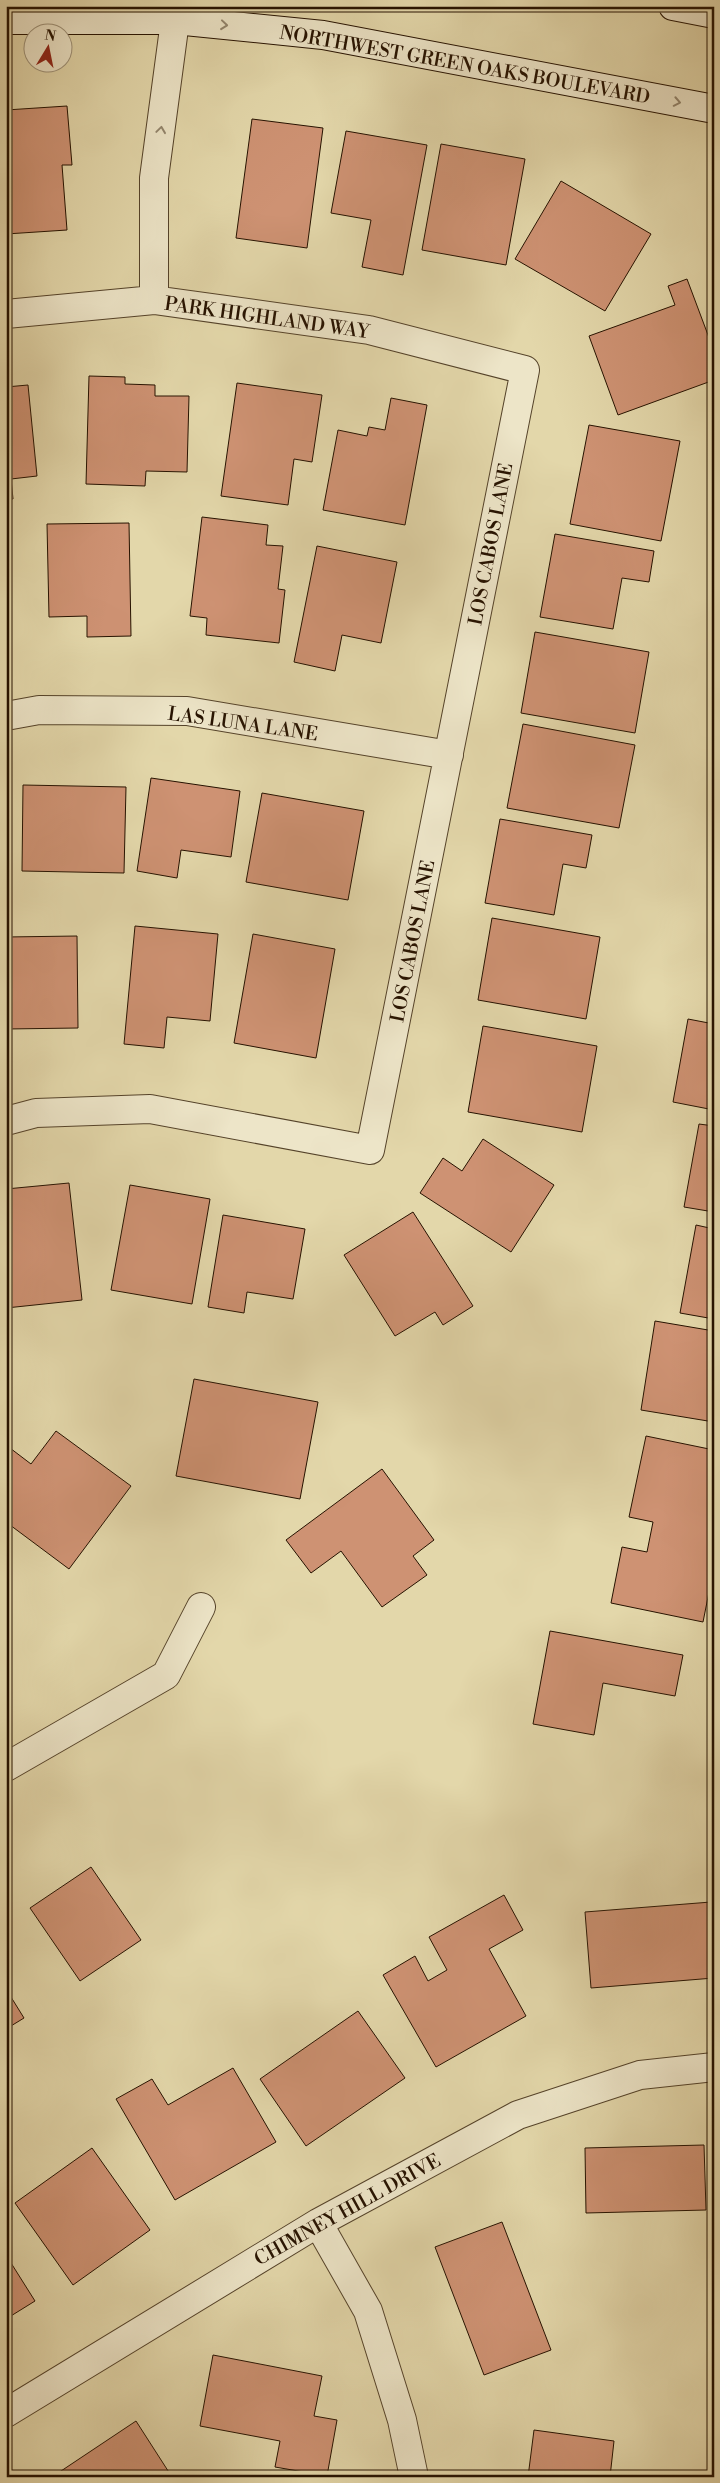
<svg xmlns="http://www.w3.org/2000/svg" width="720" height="2483" font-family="'Libre Bodoni',serif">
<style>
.building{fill:#ce9273;stroke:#261200}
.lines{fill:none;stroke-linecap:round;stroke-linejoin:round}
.street-casing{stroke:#55432a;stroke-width:30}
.secondary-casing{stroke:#261200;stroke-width:30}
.street{stroke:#ede5c8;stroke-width:28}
.secondary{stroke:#ede5c8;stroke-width:28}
.oneway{stroke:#93866e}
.labels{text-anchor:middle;stroke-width:5;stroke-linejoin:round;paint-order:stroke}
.street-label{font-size:19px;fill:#261200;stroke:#ede5c8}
</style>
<rect width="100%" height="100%" fill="#e3d7aa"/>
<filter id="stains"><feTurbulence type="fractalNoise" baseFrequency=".004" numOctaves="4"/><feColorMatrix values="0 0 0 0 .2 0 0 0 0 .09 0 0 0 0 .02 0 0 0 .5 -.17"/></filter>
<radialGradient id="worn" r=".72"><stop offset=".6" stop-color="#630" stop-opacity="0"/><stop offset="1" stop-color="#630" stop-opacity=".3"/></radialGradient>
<path class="building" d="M67,106L72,165H62L67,230L6,234V110Z
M252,119L323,128L307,248L236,238Z
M346,131L427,145L403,275L362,267L371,220L331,213Z
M441,144L525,159L506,265L422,250Z
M561,181L651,234L605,311L515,259Z
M687,279L714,351V380L618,415L589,336L675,305L668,286Z
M89,376L125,377V384L155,385V396H189L187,472L146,471L145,486L86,484Z
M237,383L322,395L312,462L294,459L288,505L221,496Z
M28,385L37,476L11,479L13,499H6V387Z
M391,398L427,405L405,525L323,510L338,430L367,436L369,427L385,430Z
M589,425L680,441L661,541L570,524Z
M202,517L268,525L266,545L283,546L278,589L285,590L279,643L206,635L207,618L190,616Z
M129,523L131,636L87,637V616L49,617L47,524Z
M555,534L654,551L649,582L622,578L613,629L540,617Z
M317,546L397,562L381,643L342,635L335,671L294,662Z
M535,632L649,652L635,733L521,713Z
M523,724L635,745L619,828L507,808Z
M151,778L240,791L231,857L181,850L177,878L137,871Z
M23,785L126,787L124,873L22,871Z
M262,793L364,811L348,900L246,882Z
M500,819L592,835L586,868L563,864L554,915L485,903Z
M492,918L600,937L586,1019L478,1000Z
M135,926L218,934L210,1021L167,1017L164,1048L124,1044Z
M253,934L335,949L316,1058L234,1043Z
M77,936L78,1028L6,1029V937Z
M688,1019L714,1024V1110L673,1102Z
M483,1026L597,1046L582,1132L468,1112Z
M699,1124L714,1126V1212L684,1207Z
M483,1139L554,1185L511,1252L420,1193L443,1158L462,1171Z
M69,1183L82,1300L6,1308V1189Z
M130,1185L210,1199L192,1304L111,1290Z
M413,1212L473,1306L443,1325L435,1312L395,1336L344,1255Z
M223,1215L305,1229L293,1299L247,1292L244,1313L208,1307Z
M696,1225L714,1229V1319L680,1313Z
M655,1321L714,1331V1422L641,1410Z
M194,1379L318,1402L300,1499L176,1476Z
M56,1431L131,1486L69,1569L6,1522V1445L31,1464Z
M646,1436L714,1450V1588L710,1587L703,1622L611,1603L622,1547L647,1552L653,1522L629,1517Z
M382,1469L434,1540L413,1556L427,1575L382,1607L341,1551L311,1573L286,1540Z
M550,1631L683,1655L675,1696L603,1683L594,1735L533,1724Z
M91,1867L141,1940L80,1981L30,1908Z
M504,1895L523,1930L489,1949L526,2016L436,2067L383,1975L415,1956L428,1981L447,1970L429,1937Z
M711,1902L714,1978L591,1988L585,1912Z
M6,1989L24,2018L6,2029Z
M358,2011L405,2078L306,2146L260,2079Z
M233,2068L276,2142L175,2200L116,2099L152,2079L168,2105Z
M704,2145L706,2210L586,2213L585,2148Z
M92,2148L150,2230L73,2285L15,2203Z
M502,2222L551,2350L484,2375L435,2247Z
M6,2255L35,2301L6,2319Z
M213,2355L322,2376L314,2416L337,2420L327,2476L275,2467L280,2441L200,2426Z
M136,2421L172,2477H52Z
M534,2430L614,2441L610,2477H528Z"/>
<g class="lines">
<g class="street-casing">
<path id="street" d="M154,300V178L177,6
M6,314L154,300L369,330L525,370L370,1150L150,1109L36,1113L6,1121
M6,716L39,710L187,711L449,755
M6,1767L166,1675L201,1607
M318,2223L368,2311L402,2420L414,2477
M6,2413L318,2223L518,2115L640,2075L714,2067"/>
</g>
<g class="secondary-casing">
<path id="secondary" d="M673,6L714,14
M6,20H175L323,35L714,109"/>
</g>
<use href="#street" class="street"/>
<use href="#secondary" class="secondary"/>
</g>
<defs><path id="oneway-chevron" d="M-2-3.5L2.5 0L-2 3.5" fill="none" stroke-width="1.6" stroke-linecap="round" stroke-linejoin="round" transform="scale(1.25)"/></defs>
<g class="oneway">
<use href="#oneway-chevron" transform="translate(224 25) rotate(6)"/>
<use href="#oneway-chevron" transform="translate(677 102) rotate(11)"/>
<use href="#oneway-chevron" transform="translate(161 130) rotate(-82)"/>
</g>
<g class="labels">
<g class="street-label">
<text transform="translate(465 64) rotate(10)" y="7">NORTHWEST GREEN OAKS BOULEVARD</text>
<text transform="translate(267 317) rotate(8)" y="7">PARK HIGHLAND WAY</text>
<text transform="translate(490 544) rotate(-79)" y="7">LOS CABOS LANE</text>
<text transform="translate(243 723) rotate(8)" y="7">LAS LUNA LANE</text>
<text transform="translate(412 941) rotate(-79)" y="7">LOS CABOS LANE</text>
<text transform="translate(347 2209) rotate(-29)" y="7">CHIMNEY HILL DRIVE</text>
</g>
</g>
<rect width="720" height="2483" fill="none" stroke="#e3d7aa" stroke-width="25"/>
<rect x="8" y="8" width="705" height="2468" fill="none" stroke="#261200" stroke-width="2.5"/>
<rect x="12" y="12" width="695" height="2458" fill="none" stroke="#261200"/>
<g transform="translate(48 48) rotate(10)"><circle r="24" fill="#ede5c8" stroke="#9d9178"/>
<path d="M0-4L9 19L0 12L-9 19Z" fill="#8f2418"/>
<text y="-8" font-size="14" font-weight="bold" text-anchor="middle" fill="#261200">N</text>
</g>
<rect width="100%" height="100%" filter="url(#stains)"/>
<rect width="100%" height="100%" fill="url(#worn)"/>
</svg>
